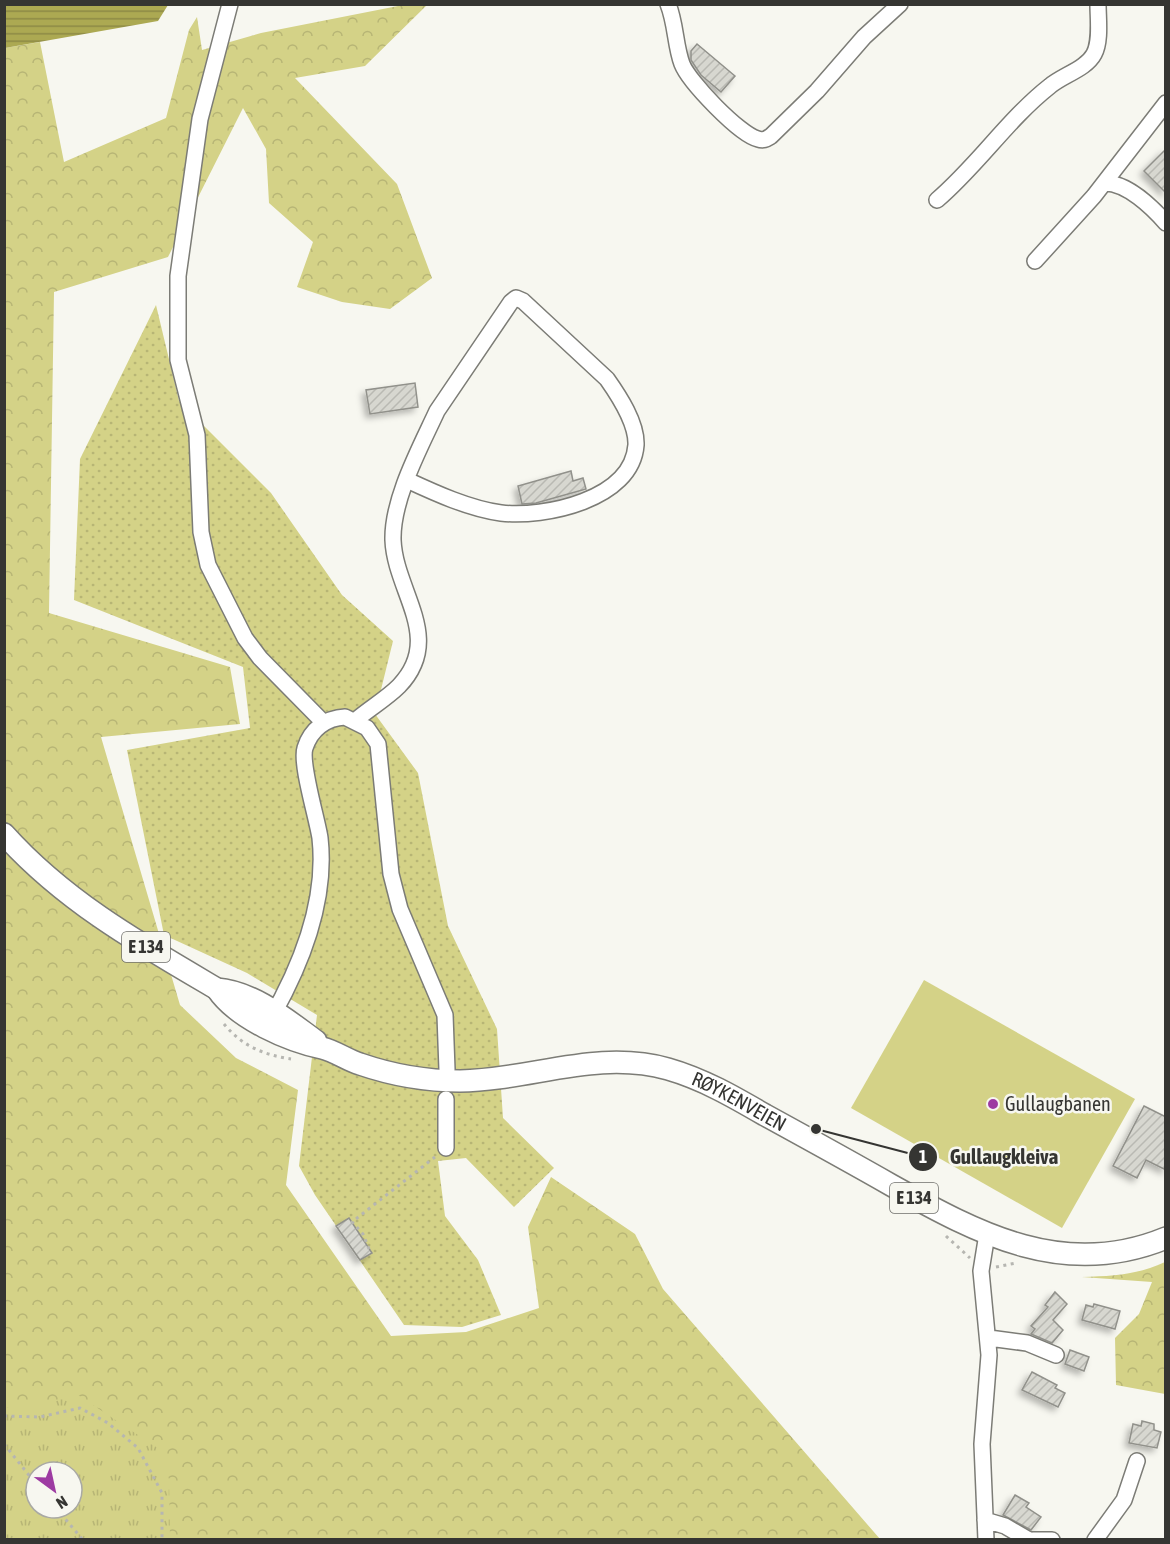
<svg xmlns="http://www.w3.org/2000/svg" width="1170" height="1544" font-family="'Asap Condensed',sans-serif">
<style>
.grass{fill:url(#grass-dots)}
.forest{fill:url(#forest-crowns);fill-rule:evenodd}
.park{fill:url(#park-tufts);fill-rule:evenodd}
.pitch{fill:#d4d287}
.water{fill:url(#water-rules)}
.building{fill:url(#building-hatch);stroke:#91918b;stroke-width:1.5;filter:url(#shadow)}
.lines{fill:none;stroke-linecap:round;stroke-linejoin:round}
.minor-casing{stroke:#7c7c76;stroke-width:18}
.highway-casing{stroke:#7c7c76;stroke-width:24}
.path{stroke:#b6b6b1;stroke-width:3;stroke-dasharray:3 4.5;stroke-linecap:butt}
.minor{stroke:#fff;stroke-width:15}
.highway{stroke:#fff;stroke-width:21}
.poi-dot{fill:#9d3ba2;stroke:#f7f7f0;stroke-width:2}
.labels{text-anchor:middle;stroke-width:5;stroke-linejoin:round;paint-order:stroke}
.shield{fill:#f7f7f0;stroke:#6f6f6b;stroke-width:1.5}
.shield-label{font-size:18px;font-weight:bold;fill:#353532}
.street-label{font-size:20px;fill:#353532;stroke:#f7f7f0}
.poi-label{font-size:20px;fill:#353532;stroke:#f7f7f0;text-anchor:start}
.leader{fill:none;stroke:#353532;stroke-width:2}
.callout-dot{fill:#353532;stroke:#f7f7f0;stroke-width:2}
.mark-label{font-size:18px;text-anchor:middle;font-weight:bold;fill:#fff}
.callout-label{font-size:21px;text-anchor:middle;font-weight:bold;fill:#353532;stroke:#f7f7f0;stroke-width:5;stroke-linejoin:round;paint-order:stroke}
</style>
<defs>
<pattern id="grass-dots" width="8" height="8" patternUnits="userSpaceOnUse" patternTransform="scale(1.5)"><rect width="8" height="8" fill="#d4d287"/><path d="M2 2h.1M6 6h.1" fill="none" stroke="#b7b575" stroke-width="1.8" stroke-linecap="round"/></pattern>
<pattern id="forest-crowns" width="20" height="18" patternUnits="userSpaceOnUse" patternTransform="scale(1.5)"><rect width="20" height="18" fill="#d4d287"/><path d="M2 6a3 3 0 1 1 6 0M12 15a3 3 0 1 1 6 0" fill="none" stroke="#b7b575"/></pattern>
<pattern id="park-tufts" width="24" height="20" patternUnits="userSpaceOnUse" patternTransform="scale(1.5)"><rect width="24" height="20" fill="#d4d287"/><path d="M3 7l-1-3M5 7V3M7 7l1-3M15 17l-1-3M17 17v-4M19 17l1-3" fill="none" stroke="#b7b575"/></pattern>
<pattern id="water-rules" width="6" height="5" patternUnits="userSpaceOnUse" patternTransform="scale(1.5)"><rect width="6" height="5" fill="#aca952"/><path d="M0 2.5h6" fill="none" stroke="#8d8a45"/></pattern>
<pattern id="building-hatch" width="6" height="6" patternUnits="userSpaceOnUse" patternTransform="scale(1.5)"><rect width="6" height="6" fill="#d7d7d0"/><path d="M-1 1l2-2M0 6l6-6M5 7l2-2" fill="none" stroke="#b9b9b3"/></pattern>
<filter id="shadow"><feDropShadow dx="-4" dy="4" stdDeviation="3" flood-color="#0004"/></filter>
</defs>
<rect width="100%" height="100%" fill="#f7f7f0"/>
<path class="grass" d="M156,305L179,401L271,493L342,595L393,641L375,714L418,773L448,926L497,1029L503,1118L554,1168L514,1207L466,1158L438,1161L445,1216L478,1260L501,1315L462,1327L404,1325L315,1195L299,1166L317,1015L247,973L164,935L127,750L250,728L243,667L74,600L80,459Z"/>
<path class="forest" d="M403,5H427L365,66L295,78L397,184L432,278L390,309L342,302L297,287L313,242L269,203L266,149L243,108L168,257L54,292L49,613L230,667L240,724L101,737L180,1005L236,1058L298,1090L286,1185L391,1336L466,1332L539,1308L528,1227L551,1177L635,1234L663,1289L880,1539L5,1540V48L40,42L64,162L166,118L189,30L197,17L202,50L261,33ZM36,1472H72V1508H36Z
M1165,1262V1394L1116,1385L1115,1338L1139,1314L1152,1282L1082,1277C1113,1276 1137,1275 1165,1262Z"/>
<path class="park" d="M69,1389L159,1449L169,1479L170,1539H5V1408L52,1405ZM36,1472H72V1508H36Z"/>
<path class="pitch" d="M924,980L1135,1099L1062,1228L851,1108Z"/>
<path class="water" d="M5,4H168V5L158,21L5,48Z"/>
<path class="building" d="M697,44L735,76L721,92L701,75L691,60V51Z
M1166,149V193L1144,171Z
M415,383L418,407L370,414L366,390Z
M571,471L573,481L583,478L586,489L536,503L522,504L518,486Z
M1144,1106L1166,1117V1170L1146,1160L1137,1178L1113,1166Z
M349,1218L372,1253L360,1260L336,1226Z
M1055,1292L1067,1304L1053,1320L1063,1330L1052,1343L1031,1334L1035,1329L1031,1326L1048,1307L1045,1305Z
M1094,1304L1120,1311L1115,1329L1082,1320L1086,1305L1093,1307Z
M1070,1350L1089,1357L1084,1371L1065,1364Z
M1032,1372L1057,1385L1055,1388L1065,1393L1058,1407L1022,1390Z
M1142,1421L1154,1424V1430L1161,1432L1157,1448L1129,1443L1133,1424L1141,1426Z
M1015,1495L1029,1503L1026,1507L1041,1517L1031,1530L1003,1515Z"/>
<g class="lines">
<g class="minor-casing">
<path id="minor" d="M230,4L200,119L178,276V360L197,435L201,532L208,565L245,638L260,658L323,722
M668,4C676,24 675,45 682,64C689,82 740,135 758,139C764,141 766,139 771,136L817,91L864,37L900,4
M1105,183C1127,183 1152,207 1166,223
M937,200C978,165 1008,119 1050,86C1063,75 1086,69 1094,54C1101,41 1098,19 1098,4
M1035,261L1094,196L1166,103
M356,720C370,708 386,699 399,686C445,638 395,592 393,540C392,499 420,448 437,411L511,302L516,298L523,301L607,379C619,396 637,423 636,445C632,500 544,518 501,513C470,509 435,493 407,480
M270,1020C301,966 327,900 320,838C317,818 300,763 305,748C311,729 326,718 345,717L367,728L378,744L391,874L400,909L445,1015L447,1070
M446,1148V1099
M989,1338L1027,1343L1056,1355
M985,1520L1005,1526L1029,1540
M986,1540L982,1444L989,1355L981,1271L987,1234
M1033,1540H1052
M1095,1540L1124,1500L1137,1461"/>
</g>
<g class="highway-casing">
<g id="highway">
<path d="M4,834C64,901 140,944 217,989C254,992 287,1020 316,1041"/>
<path id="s1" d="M217,989C237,1019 289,1041 322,1048C335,1051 347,1060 360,1064C392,1075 426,1081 460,1081C531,1080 597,1049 668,1069C703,1079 734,1097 765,1115C807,1138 849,1161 891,1185C979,1234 1064,1280 1166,1238"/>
</g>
</g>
<path class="path" d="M224,1024C242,1046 264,1055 291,1059
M946,1236L970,1258
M369,1249L363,1234L352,1222L435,1157
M996,1267L1016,1263
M4,1416L40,1417L80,1408L108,1423L138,1448L162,1493V1540
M4,1444L36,1484
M56,1508L83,1540"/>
<use href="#minor" class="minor"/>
<use href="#highway" class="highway"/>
</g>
<circle class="poi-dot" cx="993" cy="1104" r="6"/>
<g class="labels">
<g class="shield">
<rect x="122" y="932" width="48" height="30" rx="4.5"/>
<rect x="890" y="1183" width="48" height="30" rx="4.5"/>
</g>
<g class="shield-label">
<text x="146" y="953">E 134</text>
<text x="914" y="1204">E 134</text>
</g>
<g class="street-label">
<text dy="7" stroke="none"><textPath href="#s1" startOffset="554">RØYKENVEIEN</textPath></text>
</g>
<g class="poi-label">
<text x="1005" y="1111">Gullaugbanen</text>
</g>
</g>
<path class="leader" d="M816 1129L923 1157"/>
<g class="callout-dot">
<circle cx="816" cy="1129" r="6"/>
<circle cx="923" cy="1157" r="15"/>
</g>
<g class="mark-label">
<text x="923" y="1163">1</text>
</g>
<g class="callout-label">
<text x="1004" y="1164">Gullaugkleiva</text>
</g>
<rect width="1170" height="1544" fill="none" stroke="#353532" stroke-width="12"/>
<g transform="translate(54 1490) rotate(147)"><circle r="28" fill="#f7f7f0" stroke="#a9a9a4" stroke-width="1.5"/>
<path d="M0-4.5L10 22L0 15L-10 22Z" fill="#9d3ba2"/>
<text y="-9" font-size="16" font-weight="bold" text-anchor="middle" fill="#353532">N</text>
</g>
</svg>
